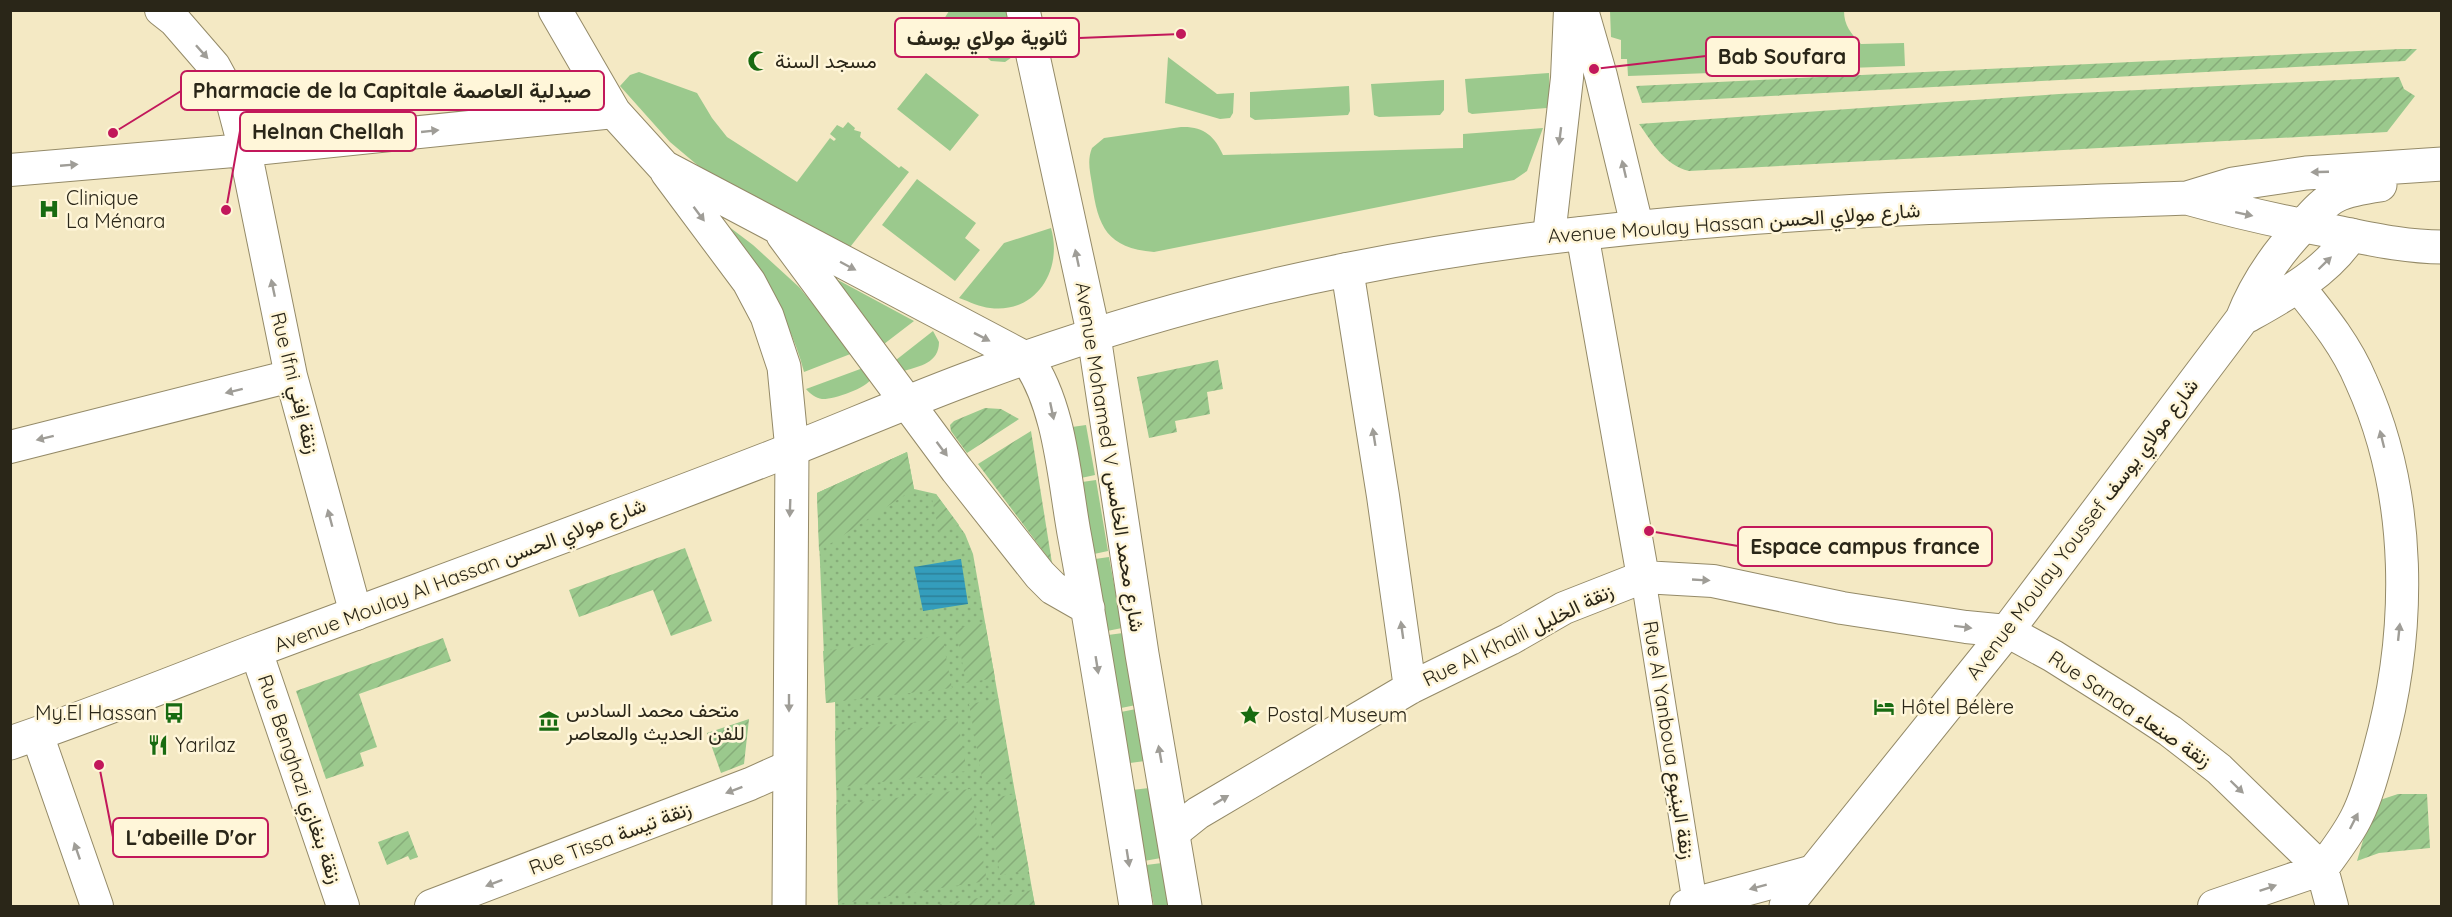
<svg xmlns="http://www.w3.org/2000/svg" width="2452" height="917" font-family="Quicksand,Vazirmatn,sans-serif">
<style>
.grass{fill:#9bc98d}
.park{fill:url(#park-dots)}
.garden{fill:url(#garden-furrows)}
.water{fill:url(#water-rules)}
.lines{fill:none;stroke-linecap:round;stroke-linejoin:round}
.pedestrian-casing{stroke:#948a68;stroke-width:26}
.minor-casing{stroke:#948a68;stroke-width:34}
.tertiary-casing{stroke:#948a68;stroke-width:35}
.secondary-casing{stroke:#948a68;stroke-width:35}
.primary-casing{stroke:#948a68;stroke-width:35}
.pedestrian{stroke:#fff;stroke-width:24}
.minor{stroke:#fff;stroke-width:32}
.tertiary{stroke:#fff;stroke-width:33}
.secondary{stroke:#fff;stroke-width:33}
.primary{stroke:#fff;stroke-width:33}
.oneway{fill:#9f9d97}
.labels{text-anchor:middle;stroke-width:5;stroke-linejoin:round;paint-order:stroke}
.poi-label{font-size:20px;fill:#2a2618;stroke:#fff6d9;text-anchor:start}
.street-label{font-size:20px;fill:#2a2618;stroke:#fff6d9}
.leader{fill:none;stroke:#c2185b;stroke-width:2}
.callout-dot{fill:#c2185b;stroke:#fff6d9;stroke-width:2}
.callout{fill:#fff6d9;stroke:#c2185b;stroke-width:2}
.callout-label{font-size:21px;text-anchor:middle;font-weight:bold;fill:#2a2618}
</style>
<defs>
<pattern id="park-dots" width="8" height="8" patternUnits="userSpaceOnUse" patternTransform="scale(1.5)"><rect width="8" height="8" fill="#9bc98d"/><path d="M2 2h.1M6 6h.1" fill="none" stroke="#86ac79" stroke-width="1.8" stroke-linecap="round"/></pattern>
<pattern id="garden-furrows" width="10" height="10" patternUnits="userSpaceOnUse" patternTransform="scale(1.5)"><rect width="10" height="10" fill="#9bc98d"/><path d="M-1 1l2-2M0 10L10 0M9 11l2-2" fill="none" stroke="#86ac79"/></pattern>
<pattern id="water-rules" width="6" height="5" patternUnits="userSpaceOnUse" patternTransform="scale(1.5)"><rect width="6" height="5" fill="#349dbc"/><path d="M0 2.5h6" fill="none" stroke="#2c8098"/></pattern>
</defs>
<rect width="100%" height="100%" fill="#f4e9c4"/>
<path class="grass" d="M949,11H1015L1018,53L1005,62L991,61L944,19Z
M1610,11H1844C1844,25 1851,34 1861,44L1904,43L1905,66L1628,76L1627,59H1621V40L1611,37Z
M1168,57L1217,94L1234,93L1233,113L1230,118L1220,119L1165,103Z
M639,72L697,93L712,118L727,137L797,182L830,138L834,141L836,139L830,134L837,125L843,128L848,122L855,128L854,130L861,132L860,137L899,168L901,166L909,172L847,251L708,174L670,142L620,86L630,75Z
M926,73L979,115L950,151L897,109Z
M1549,73L1550,104L1547,108L1472,114L1468,112L1465,79Z
M1444,80V110L1440,115L1379,117L1374,115L1371,84Z
M1349,86L1350,111L1348,115L1255,120L1250,117V92Z
M1181,127C1203,126 1215,136 1223,155L1463,148V134L1543,128L1527,171L1514,180L1154,252C1107,248 1098,227 1092,184C1090,172 1087,160 1092,148L1104,138Z
M917,179L976,223L965,238L980,250L955,281L882,225Z
M728,226L753,245L799,287L853,353L804,372C790,317 758,273 728,226Z
M1051,228C1063,269 1037,314 990,308C980,307 970,302 959,298L1004,243Z
M825,273L914,321L884,344Z
M933,331L939,342C939,363 920,366 904,371L896,360Z
M863,368L871,379C867,388 832,400 822,399C816,398 810,394 806,389Z
M1086,425L1095,475L1081,478L1072,427Z
M1096,480L1108,551L1094,554L1082,482Z
M1109,557L1122,628L1107,631L1095,559Z
M1123,633L1136,705L1121,708L1108,635Z
M1136,709L1145,761L1130,763L1121,712Z
M1149,788L1161,858L1144,861L1132,790Z
M1162,863L1170,906H1154L1146,865Z"/>
<path class="park" d="M907,452L914,489L936,494L965,534L973,554L1035,906H838L835,702L826,703L817,493Z"/>
<path class="garden" d="M2400,49H2417L2405,61L1642,103L1636,86Z
M2399,77L2404,89L2415,96L2387,132L1689,171C1664,165 1653,143 1639,124L2059,94Z
M1218,360L1223,389L1207,392L1210,414L1175,421L1177,432L1149,438L1137,377Z
M985,408L1001,409L1019,419L967,453L951,431L950,425L954,421Z
M1031,431L1052,563L978,464Z
M907,452L914,489L819,551L817,493Z
M936,494L959,525L939,532L932,499Z
M685,548L712,621L671,636L653,590L579,617L569,590Z
M985,623L995,678L966,683L956,628Z
M942,636L952,688L826,703L823,651Z
M443,638L451,661L359,694L377,747L360,753L364,766L326,779L296,691Z
M998,699L1012,778L983,783L969,704Z
M957,718L967,771L836,788L835,731Z
M749,719L744,764L721,773L707,733Z
M970,789L987,881L838,904L836,805Z
M1015,794L1029,870L1000,875L987,799Z
M2398,794H2427L2430,848L2379,853L2357,861L2374,802Z
M408,831L418,857L410,860L408,856L387,865L378,842Z
M1032,890L1035,906H1005L1002,896Z
M990,896L992,906H930Z"/>
<path class="water" d="M961,559L968,604L923,611L914,567Z"/>
<g class="lines">
<g class="pedestrian-casing">
<path id="pedestrian" d="M1643,577L1695,904"/>
</g>
<g class="minor-casing">
<path id="minor" d="M161,10L175,21L214,66L231,97L245,150L291,376L356,614
M1582,10L1601,76L1637,226
M10,170L245,150L614,112
M1582,233L1643,577
M1549,236L1567,78L1570,10
M1347,269L1383,496L1410,688
M2298,286C2322,316 2346,345 2361,381C2413,495 2412,632 2379,751C2373,773 2367,796 2357,816C2348,835 2334,852 2322,869
M10,447L291,376
M256,651L343,906
M37,734L97,906
M1173,833L1198,813L1410,688L1510,639L1564,608L1643,577L1713,581L1842,608L1966,627L2007,631L2053,656L2126,702L2170,731L2219,769L2322,869L2332,906
M431,906L750,784L788,767
M1686,906L1814,871
M2214,906L2322,869"/>
</g>
<g class="tertiary-casing">
<path id="tertiary" d="M2242,319C2281,297 2326,274 2351,235
M1786,906L2007,631L2242,319C2256,283 2276,254 2303,226"/>
</g>
<g class="secondary-casing">
<path id="secondary" d="M555,10L614,112L664,167L1027,359C1060,405 1064,477 1074,533C1097,657 1116,782 1136,906
M1023,10L1094,336L1142,654L1185,906
M667,172L749,282L767,316L784,367L792,450L789,906
M783,235L957,470L1040,575L1053,588L1088,608"/>
</g>
<g class="primary-casing">
<path id="primary" d="M2187,198C2237,212 2286,223 2336,232C2371,239 2406,247 2442,247
M2303,226C2330,194 2339,191 2380,185
M10,743C93,715 174,682 255,651C426,587 597,525 767,459C837,432 907,401 978,375C1098,330 1224,294 1350,269C1625,214 1907,208 2187,198L2233,184L2306,173L2442,164"/>
</g>
<use href="#pedestrian" class="pedestrian"/>
<use href="#minor" class="minor"/>
<use href="#tertiary" class="tertiary"/>
<use href="#secondary" class="secondary"/>
<use href="#primary" class="primary"/>
</g>
<defs><path id="oneway-solid" d="M-6-.8H1V-3.2L6.5 0L1 3.2V.8H-6Z" transform="scale(1.5)"/></defs>
<g class="oneway">
<use href="#oneway-solid" transform="translate(202 52) rotate(48)"/>
<use href="#oneway-solid" transform="translate(430 131) rotate(-6)"/>
<use href="#oneway-solid" transform="translate(1560 136) rotate(97)"/>
<use href="#oneway-solid" transform="translate(69 165) rotate(-5)"/>
<use href="#oneway-solid" transform="translate(1624 169) rotate(-103)"/>
<use href="#oneway-solid" transform="translate(2320 172) rotate(178)"/>
<use href="#oneway-solid" transform="translate(699 214) rotate(53)"/>
<use href="#oneway-solid" transform="translate(2244 214) rotate(12)"/>
<use href="#oneway-solid" transform="translate(1077 258) rotate(-102)"/>
<use href="#oneway-solid" transform="translate(2325 263) rotate(-44)"/>
<use href="#oneway-solid" transform="translate(848 266) rotate(28)"/>
<use href="#oneway-solid" transform="translate(273 288) rotate(-102)"/>
<use href="#oneway-solid" transform="translate(982 337) rotate(27)"/>
<use href="#oneway-solid" transform="translate(234 391) rotate(166)"/>
<use href="#oneway-solid" transform="translate(1052 411) rotate(78)"/>
<use href="#oneway-solid" transform="translate(1374 437) rotate(-99)"/>
<use href="#oneway-solid" transform="translate(45 438) rotate(166)"/>
<use href="#oneway-solid" transform="translate(2382 439) rotate(-104)"/>
<use href="#oneway-solid" transform="translate(942 449) rotate(53)"/>
<use href="#oneway-solid" transform="translate(790 508) rotate(92)"/>
<use href="#oneway-solid" transform="translate(330 518) rotate(-105)"/>
<use href="#oneway-solid" transform="translate(1701 580) rotate(3)"/>
<use href="#oneway-solid" transform="translate(1963 627) rotate(7)"/>
<use href="#oneway-solid" transform="translate(1402 630) rotate(-98)"/>
<use href="#oneway-solid" transform="translate(2399 632) rotate(-84)"/>
<use href="#oneway-solid" transform="translate(1097 665) rotate(81)"/>
<use href="#oneway-solid" transform="translate(789 703) rotate(90)"/>
<use href="#oneway-solid" transform="translate(1160 754) rotate(-100)"/>
<use href="#oneway-solid" transform="translate(2237 787) rotate(44)"/>
<use href="#oneway-solid" transform="translate(734 790) rotate(159)"/>
<use href="#oneway-solid" transform="translate(1221 800) rotate(-31)"/>
<use href="#oneway-solid" transform="translate(2354 821) rotate(-63)"/>
<use href="#oneway-solid" transform="translate(77 851) rotate(-109)"/>
<use href="#oneway-solid" transform="translate(1128 858) rotate(81)"/>
<use href="#oneway-solid" transform="translate(494 883) rotate(159)"/>
<use href="#oneway-solid" transform="translate(1758 887) rotate(165)"/>
<use href="#oneway-solid" transform="translate(2268 888) rotate(-19)"/>
</g>
<defs>
<g id="mosque-bare" transform="scale(1.62)"><path d="M3.5-4.9A6 6 0 1 0 3.5 4.9A5 5 0 1 1 3.5-4.9Z" fill="#186b11" stroke="#fff6d9" stroke-width="2.5" paint-order="stroke"/></g>
<g id="hospital-bare" transform="scale(1.62)"><path d="M-5-5h3v3.5h4V-5h3V5h-3V1.5h-4V5h-3Z" fill="#186b11" stroke="#fff6d9" stroke-width="2.5" paint-order="stroke"/></g>
<g id="hotel-bare" transform="scale(1.62)"><path d="M-6-4.5h1.5V1H6V5H4.5V3h-9V5H-6ZM-4 0a1.8 1.8 0 1 1 3.6 0ZM.5 0V-2.5h3Q6-2.5 6 0Z" fill="#186b11" stroke="#fff6d9" stroke-width="2.5" paint-order="stroke"/></g>
<g id="bus-bare" transform="scale(1.62)"><path d="M-5-6H5V4H4V6H2V4H-2V6H-4V4H-5ZM-3.5-4V0h7V-4ZM-3.5 1.2v1.5H-2V1.2ZM2 1.2v1.5H3.5V1.2Z" fill="#186b11" stroke="#fff6d9" stroke-width="2.5" paint-order="stroke"/></g>
<g id="sight-bare" transform="scale(1.62)"><path d="M0-6L1.8-2.2L6-1.7L2.9 1.2L3.7 5.4L0 3.3L-3.7 5.4L-2.9 1.2L-6-1.7L-1.8-2.2Z" fill="#186b11" stroke="#fff6d9" stroke-width="2.5" paint-order="stroke"/></g>
<g id="museum-bare" transform="scale(1.62)"><path d="M0-6L6-3V-2H-6V-3ZM-5-1h2V3h-2ZM-1-1h2V3h-2ZM3-1h2V3H3ZM-6 4H6V6H-6Z" fill="#186b11" stroke="#fff6d9" stroke-width="2.5" paint-order="stroke"/></g>
<g id="restaurant-bare" transform="scale(1.62)"><path d="M-5-6h1v4h1v-4h1v4h1v-4h1v5L-1.5 .5V6h-2V.5L-5-1ZM5-6V6H3V1.5H1.5Q1.5-4 5-6Z" fill="#186b11" stroke="#fff6d9" stroke-width="2.5" paint-order="stroke"/></g>
</defs>
<g fill-rule="evenodd">
<use href="#mosque-bare" x="758" y="61"/>
<use href="#hospital-bare" x="49" y="209"/>
<use href="#hotel-bare" x="1884" y="707"/>
<use href="#bus-bare" x="174" y="713"/>
<use href="#sight-bare" x="1250" y="715"/>
<use href="#museum-bare" x="549" y="721"/>
<use href="#restaurant-bare" x="158" y="745"/>
</g>
<g class="labels">
<g class="poi-label">
<text x="775" y="68">مسجد السنة</text>
<text x="66" y="205">Clinique<tspan x="66" dy="23">La Ménara</tspan></text>
<text x="1901" y="714">Hôtel Bélère</text>
<text x="566" y="717">متحف محمد السادس<tspan x="566" dy="23">للفن الحديث والمعاصر</tspan></text>
<text x="157" y="720" text-anchor="end">My.El Hassan</text>
<text x="1267" y="722">Postal Museum</text>
<text x="175" y="752">Yarilaz</text>
</g>
<g class="street-label">
<text transform="translate(1734 223) rotate(-4)" y="7">Avenue Moulay Hassan شارع مولاي الحسن</text>
<text transform="translate(295 383) rotate(76)" y="7">Rue Ifni زنقة إفني</text>
<text transform="translate(1110 457) rotate(81)" y="7">Avenue Mohamed V شارع محمد الخامس</text>
<text transform="translate(2082 529) rotate(-53)" y="7">Avenue Moulay Youssef شارع مولاي يوسف</text>
<text transform="translate(460 575) rotate(-21)" y="7">Avenue Moulay Al Hassan شارع مولاي الحسن</text>
<text transform="translate(1518 635) rotate(-26)" y="7">Rue Al Khalil زنقة الخليل</text>
<text transform="translate(2130 709) rotate(34)" y="7">Rue Sanaa زنقة صنعاء</text>
<text transform="translate(1669 740) rotate(81)" y="7">Rue Al Yanboua زنقة الينبوع</text>
<text transform="translate(300 779) rotate(71)" y="7">Rue Benghazi زنقة بنغازي</text>
<text transform="translate(610 838) rotate(-21)" y="7">Rue Tissa زنقة تيسة</text>
</g>
</g>
<path class="leader" d="M1181 34L1079 38M1594 69L1706 56M113 133L181 91M226 210L240 131M1649 531L1738 546M99 765L113 837"/>
<g class="callout-dot">
<circle cx="1181" cy="34" r="6"/>
<circle cx="1594" cy="69" r="6"/>
<circle cx="113" cy="133" r="6"/>
<circle cx="226" cy="210" r="6"/>
<circle cx="1649" cy="531" r="6"/>
<circle cx="99" cy="765" r="6"/>
</g>
<g class="callout">
<rect x="895" y="18" width="184" height="39" rx="6"/>
<rect x="1706" y="37" width="153" height="39" rx="6"/>
<rect x="181" y="71" width="423" height="39" rx="6"/>
<rect x="240" y="112" width="176" height="39" rx="6"/>
<rect x="1738" y="527" width="254" height="39" rx="6"/>
<rect x="113" y="818" width="155" height="39" rx="6"/>
</g>
<g class="callout-label">
<text x="987" y="45">ثانوية مولاي يوسف</text>
<text x="1782" y="64">Bab Soufara</text>
<text x="392" y="98">Pharmacie de la Capitale صيدلية العاصمة</text>
<text x="328" y="139">Helnan Chellah</text>
<text x="1865" y="554">Espace campus france</text>
<text x="191" y="845">L'abeille D'or</text>
</g>
<rect width="2452" height="917" fill="none" stroke="#2a2618" stroke-width="24"/>
</svg>
